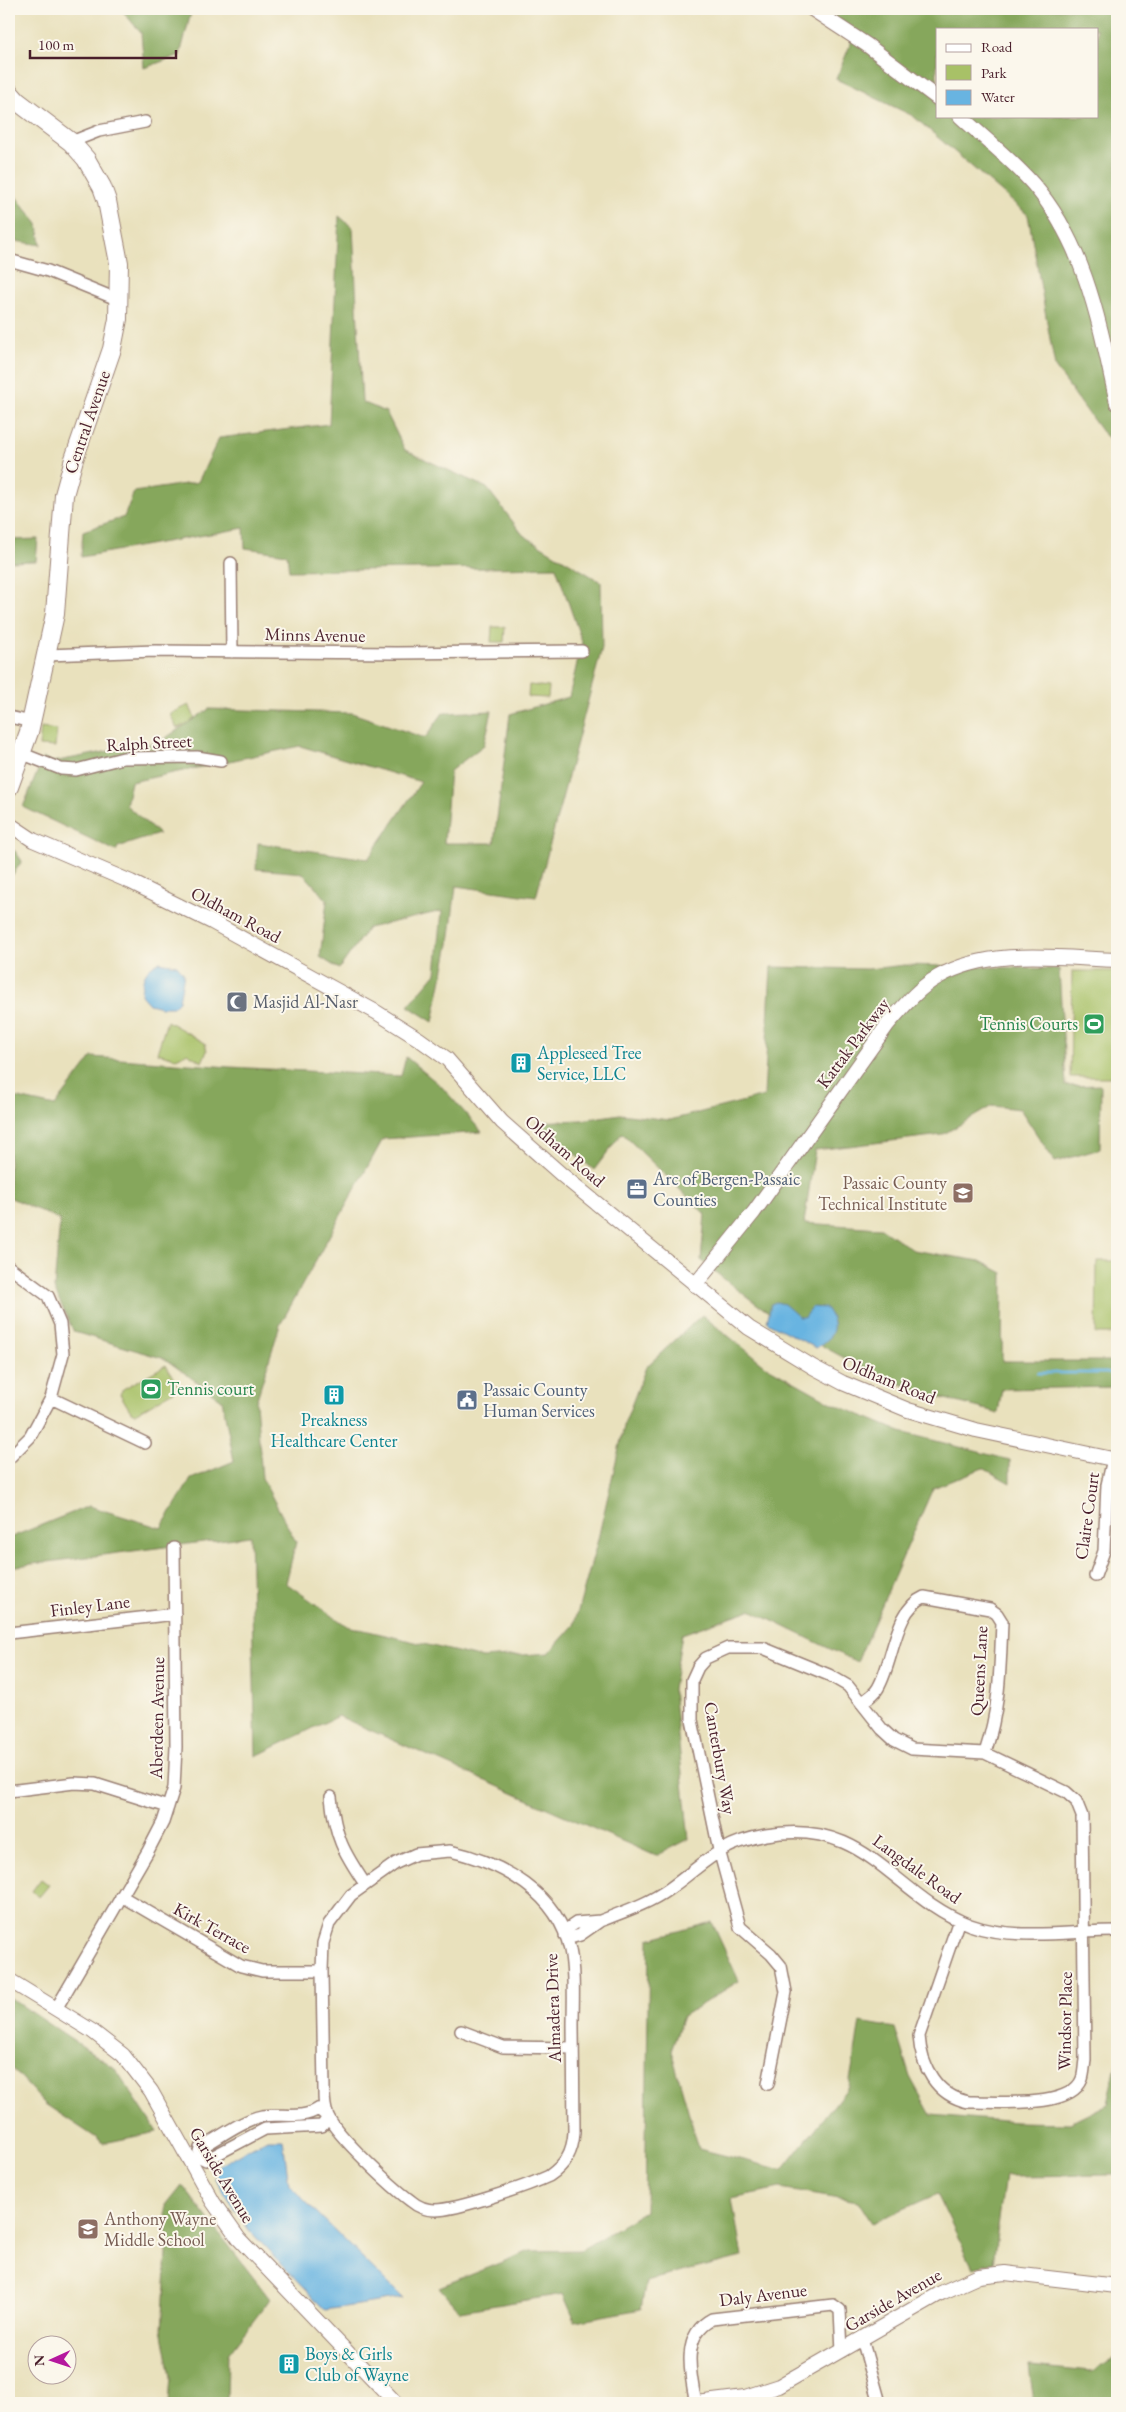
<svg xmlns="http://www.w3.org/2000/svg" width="1126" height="2412" font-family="'EB Garamond',serif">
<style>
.green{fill:#a8c167;stroke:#797049}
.forest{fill:#86a75c;stroke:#686344;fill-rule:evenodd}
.water{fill:#68b4e1;stroke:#596a86}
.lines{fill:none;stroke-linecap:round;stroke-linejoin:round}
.stream{stroke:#68b4e1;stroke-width:3}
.minor-casing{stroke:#9a8074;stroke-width:14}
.tertiary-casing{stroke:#9a8074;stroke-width:16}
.primary-casing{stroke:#9a8074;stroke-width:20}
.minor{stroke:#fff;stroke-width:11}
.tertiary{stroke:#fff;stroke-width:14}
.primary{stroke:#fff;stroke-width:18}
.labels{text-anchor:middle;stroke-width:4;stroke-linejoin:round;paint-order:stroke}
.street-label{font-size:18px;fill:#4a1f2b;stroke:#fbf7ec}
.worship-label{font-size:18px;fill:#5b616d;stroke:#fbf7ec;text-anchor:start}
.leisure-label{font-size:18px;fill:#27864d;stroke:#fbf7ec;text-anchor:end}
.culture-label{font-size:18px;fill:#0d838f;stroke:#fbf7ec;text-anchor:start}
.service-label{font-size:18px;fill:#4e5e75;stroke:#fbf7ec;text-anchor:start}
.education-label{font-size:18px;fill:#785e54;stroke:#fbf7ec;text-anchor:end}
</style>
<rect width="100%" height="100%" fill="#fbf7ec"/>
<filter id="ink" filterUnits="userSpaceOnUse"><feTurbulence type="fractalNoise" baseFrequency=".02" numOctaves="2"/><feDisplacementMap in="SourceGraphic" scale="10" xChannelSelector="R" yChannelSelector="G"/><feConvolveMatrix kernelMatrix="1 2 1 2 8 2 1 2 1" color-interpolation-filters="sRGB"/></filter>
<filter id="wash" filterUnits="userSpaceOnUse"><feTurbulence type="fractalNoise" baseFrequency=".0096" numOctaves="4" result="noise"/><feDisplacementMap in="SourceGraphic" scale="20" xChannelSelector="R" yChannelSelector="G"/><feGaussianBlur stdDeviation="1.12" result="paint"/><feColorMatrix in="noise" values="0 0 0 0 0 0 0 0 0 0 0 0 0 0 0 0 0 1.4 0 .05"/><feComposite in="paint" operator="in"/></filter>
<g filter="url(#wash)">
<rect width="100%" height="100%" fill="#e9e1bd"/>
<path class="green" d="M492,627H505L504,642H491Z
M529,685L549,687L548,698L528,697Z
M189,705L196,720L177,728L170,714Z
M41,728L57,730L55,747L39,746Z
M1072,971H1117V1077H1070Z
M167,1021L205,1043L207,1051L202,1062L187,1053L176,1058L157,1053Z
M1097,1261H1117V1334H1096Z
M166,1365L179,1388L135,1414L131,1412L120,1394L123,1389Z
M41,1879L49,1885L39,1897L32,1891Z"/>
<path class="forest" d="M121,9H192L180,55L144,68L141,33Z
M815,9H1117V446L1102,432L1055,367L1028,215L913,116L836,79L855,33ZM937,29H1097V116H937Z
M9,188L38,224L41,245L9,240Z
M339,216L353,228L362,402L386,412L405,450L487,488L523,535L601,582L602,648L536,897L456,886L449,944L433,1022L408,1006L436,973L442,911L368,928L339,969L320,957L327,900L303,873L256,869L258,843L368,859L421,782L300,746L131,782L126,805L159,834L118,847L116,851L23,807L43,758L53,762L161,741L209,709L352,713L425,738L443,713L492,711L484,745L450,771L444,843H494L510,714L569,697L582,642L556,567L289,571L287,554L245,548L244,528L81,557L83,531L124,517L134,492L198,482L219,438L329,424Z
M38,539L36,561L9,562V540Z
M9,848L15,851L22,861L9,880Z
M905,965L1059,969L1066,1086L1101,1085L1100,1149L1055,1162L1020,1109L992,1106L942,1135L815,1150L804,1223L881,1228L913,1250L980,1261L1003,1273L1002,1361H1117V1387L1002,1389L998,1413C970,1405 941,1399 914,1389C835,1359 765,1315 701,1260L705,1214L622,1133L594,1170L537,1122L581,1120L620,1114L670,1120L764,1096L771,967L868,969Z
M92,1057L230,1067L401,1076L406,1057L442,1087L482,1132L383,1139L280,1325L256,1402L262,1478L296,1542L286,1583L347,1626L483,1658L549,1653L574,1625L597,1543L625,1422L646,1367L702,1315L766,1366L834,1404L901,1432L1010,1460V1483L983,1468L933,1488L857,1662L750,1610L682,1634L673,1689L689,1839L656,1856L338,1716L256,1756L250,1536L9,1567V1538L89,1506L161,1528L191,1479L234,1461L222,1400L165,1359L74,1332L54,1289L60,1220L9,1197V1096L55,1106Z
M712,1922L739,1981L683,2016L671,2050L699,2149L783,2170L849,2086L860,2022L895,2028L910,2077L931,2115L1017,2122L1070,2123L1108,2104L1117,2060V2175L1005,2176L993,2263L973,2268L937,2194L872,2223L858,2201L780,2188L732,2198L742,2257L646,2281L641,2309L575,2321L563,2294L460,2311L439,2287L530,2251L581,2250L645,2211L649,1939Z
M9,1997L115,2068L157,2132L104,2143L45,2104L9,2065Z
M182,2185L270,2299L228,2354L227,2403H169L171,2377L162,2329L167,2254L166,2205Z
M1117,2357V2403H1034L1029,2366L1092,2372Z"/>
<path class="water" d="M159,962L177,965L184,974L179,1001L173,1007H161L149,1004L141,995C142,979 144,969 159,962Z
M776,1302L784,1304L799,1317H804L812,1307L826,1308C839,1326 834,1338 816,1348L767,1322L771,1304Z
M267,2139H283L289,2185L403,2298L325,2310L249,2230L215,2179L218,2166Z"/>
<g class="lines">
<path class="stream" d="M1038,1373H1117"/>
</g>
</g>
<g filter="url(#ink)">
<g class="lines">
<g class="minor-casing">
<path id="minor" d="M71,142L99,131L145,122
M9,260L48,271L119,300
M231,563L232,652
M47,655L155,651L397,653L582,651
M9,717L32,722
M23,754L61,769L76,770L123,758L197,757L221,761
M9,1267L48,1296L60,1324L63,1354L51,1398L30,1437L9,1458
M51,1398L145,1443
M1095,1576L1104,1551L1107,1485L1113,1459
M9,1633L175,1614
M861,1703C867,1699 875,1694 878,1688C894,1661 894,1610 924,1597L990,1609L997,1614L1002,1622C1000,1671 1000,1707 985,1753
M9,1791L74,1783L95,1784L168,1807
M331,1797C335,1837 343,1851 365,1884
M450,1851C502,1863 558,1893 570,1950C575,1974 573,2001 573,2026C573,2061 574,2097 574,2132C573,2152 565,2165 549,2176C527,2186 457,2210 435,2210C427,2210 418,2207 411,2201C392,2187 337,2136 328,2116C324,2108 324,2099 324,2090L322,1971L323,1943L329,1924L351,1895L396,1863L416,1854Z
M121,1896L241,1966L262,1971H322
M600,1921C623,1912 648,1904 669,1889C706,1863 717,1844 766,1835C867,1817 892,1895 970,1925C1014,1941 1071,1931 1117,1931
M600,1921L580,1935L570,1938L565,1935L567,1929L576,1923Z
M56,2009L148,1851L163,1822L174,1788L176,1747L174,1548
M461,2031L503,2047L573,2048
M768,2084L786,1992L781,1966L771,1954L740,1927L719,1850L692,1720V1680L698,1667L706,1658L728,1648H763L829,1675L848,1686L882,1729L894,1740L912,1749L985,1753L1066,1792L1076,1801L1082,1816L1085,2060C1084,2066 1084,2073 1082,2079C1070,2110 996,2101 969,2102C936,2096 921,2066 919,2036L959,1920
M189,2161L198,2156L200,2148C217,2139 242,2120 262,2116C280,2113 302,2120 318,2109L328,2117L322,2126L265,2129L206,2160L198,2156
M862,2339L880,2403
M696,2403C690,2374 681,2335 712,2319L833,2305L840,2310L842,2351"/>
</g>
<g class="tertiary-casing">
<path id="tertiary" d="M812,9L867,45L937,98
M960,116C984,138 1011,159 1033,184C1086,245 1100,326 1117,403
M9,824L33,840L131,882L212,922L376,1012L419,1039L447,1059L502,1122L562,1175L749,1328L813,1367L843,1383L908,1410L976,1430L1117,1460
M695,1285L754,1212L888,1024C903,1007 918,988 938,977C991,947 1059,958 1117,960
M9,1980L92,2031L123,2055L151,2091L213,2202L239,2239L396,2403
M697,2403L745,2397L779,2386L941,2293L979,2276L1005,2273L1117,2286"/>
</g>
<g class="primary-casing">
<path id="primary" d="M9,92L17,101L71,142L86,159L102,187L107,201L119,263L118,319L112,349L74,459L64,495L55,614L29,732L9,787"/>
</g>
<use href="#minor" class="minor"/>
<use href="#tertiary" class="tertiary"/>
<use href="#primary" class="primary"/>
</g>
</g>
<defs>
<g id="mosque-square" transform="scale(1.125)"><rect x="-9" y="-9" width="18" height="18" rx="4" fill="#6b7280" stroke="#fbf7ec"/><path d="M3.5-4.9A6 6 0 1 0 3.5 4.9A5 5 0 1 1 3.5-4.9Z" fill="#fff"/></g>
<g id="stadium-square" transform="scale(1.125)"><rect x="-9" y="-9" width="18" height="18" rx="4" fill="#2e9e5b" stroke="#fbf7ec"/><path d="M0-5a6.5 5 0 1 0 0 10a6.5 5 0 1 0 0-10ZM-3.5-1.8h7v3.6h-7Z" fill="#fff"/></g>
<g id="building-square" transform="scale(1.125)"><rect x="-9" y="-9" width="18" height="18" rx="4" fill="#0f9aa8" stroke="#fbf7ec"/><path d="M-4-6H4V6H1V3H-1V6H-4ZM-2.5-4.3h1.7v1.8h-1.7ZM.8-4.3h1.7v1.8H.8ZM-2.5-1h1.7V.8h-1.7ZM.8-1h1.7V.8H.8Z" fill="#fff"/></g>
<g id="office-square" transform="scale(1.125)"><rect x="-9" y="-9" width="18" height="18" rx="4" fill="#5c6f8a" stroke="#fbf7ec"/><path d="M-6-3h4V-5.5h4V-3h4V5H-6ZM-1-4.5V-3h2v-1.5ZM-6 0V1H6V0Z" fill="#fff"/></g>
<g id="school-square" transform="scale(1.125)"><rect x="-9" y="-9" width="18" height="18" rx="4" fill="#8d6e63" stroke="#fbf7ec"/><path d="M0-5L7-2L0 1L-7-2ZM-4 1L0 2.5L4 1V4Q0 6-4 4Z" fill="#fff"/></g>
<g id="civic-square" transform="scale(1.125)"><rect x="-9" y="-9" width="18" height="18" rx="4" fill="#5c6f8a" stroke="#fbf7ec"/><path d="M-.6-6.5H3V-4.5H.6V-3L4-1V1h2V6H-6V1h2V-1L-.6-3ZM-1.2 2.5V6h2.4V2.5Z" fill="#fff"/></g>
</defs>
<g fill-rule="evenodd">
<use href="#mosque-square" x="237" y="1002"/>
<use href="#stadium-square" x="1094" y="1024"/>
<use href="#building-square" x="521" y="1063"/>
<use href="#office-square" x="637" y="1189"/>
<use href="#school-square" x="963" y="1193"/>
<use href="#stadium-square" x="151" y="1389"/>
<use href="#building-square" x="334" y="1395"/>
<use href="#civic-square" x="467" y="1400"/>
<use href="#school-square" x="88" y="2229"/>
<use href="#building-square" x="289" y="2364"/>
</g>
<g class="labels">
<g class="street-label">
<text transform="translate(87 422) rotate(-71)" y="6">Central Avenue</text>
<text transform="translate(315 635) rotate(1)" y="6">Minns Avenue</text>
<text transform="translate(149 743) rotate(-3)" y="6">Ralph Street</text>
<text transform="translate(236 915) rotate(28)" y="6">Oldham Road</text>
<text transform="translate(853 1043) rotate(-53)" y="6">Kattak Parkway</text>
<text transform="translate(565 1151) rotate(41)" y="6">Oldham Road</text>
<text transform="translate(889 1380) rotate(22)" y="6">Oldham Road</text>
<text transform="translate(1087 1516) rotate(-82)" y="6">Claire Court</text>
<text transform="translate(90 1606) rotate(-7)" y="6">Finley Lane</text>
<text transform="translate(979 1671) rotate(-87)" y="6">Queens Lane</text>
<text transform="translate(157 1718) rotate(-89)" y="6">Aberdeen Avenue</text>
<text transform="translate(720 1758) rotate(80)" y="6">Canterbury Way</text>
<text transform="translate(917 1869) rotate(36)" y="6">Langdale Road</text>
<text transform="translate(212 1928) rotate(29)" y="6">Kirk Terrace</text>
<text transform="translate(553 2008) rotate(-92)" y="6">Almadera Drive</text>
<text transform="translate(1065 2021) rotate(-89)" y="6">Windsor Place</text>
<text transform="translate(222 2175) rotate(59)" y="6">Garside Avenue</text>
<text transform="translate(763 2295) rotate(-7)" y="6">Daly Avenue</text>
<text transform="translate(893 2300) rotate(-30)" y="6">Garside Avenue</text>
</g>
<g class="worship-label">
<text x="253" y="1008">Masjid Al-Nasr</text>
</g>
<g class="leisure-label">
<text x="1078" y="1030">Tennis Courts</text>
<text x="167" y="1395" text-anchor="start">Tennis court</text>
</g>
<g class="culture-label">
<text x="537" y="1059">Appleseed Tree<tspan x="537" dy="21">Service, LLC</tspan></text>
<text x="334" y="1426" text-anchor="middle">Preakness<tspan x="334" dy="21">Healthcare Center</tspan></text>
<text x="305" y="2360">Boys &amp; Girls<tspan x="305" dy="21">Club of Wayne</tspan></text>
</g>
<g class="service-label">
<text x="653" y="1185">Arc of Bergen-Passaic<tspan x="653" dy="21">Counties</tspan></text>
<text x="483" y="1396">Passaic County<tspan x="483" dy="21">Human Services</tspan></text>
</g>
<g class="education-label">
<text x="947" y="1189">Passaic County<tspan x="947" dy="21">Technical Institute</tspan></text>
<text x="104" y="2225" text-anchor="start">Anthony Wayne<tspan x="104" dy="21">Middle School</tspan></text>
</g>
</g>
<rect width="1126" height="2412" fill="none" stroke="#fbf7ec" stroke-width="30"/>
<rect x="936" y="28" width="162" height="90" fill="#fbf7ec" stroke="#b4a19f"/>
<rect x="946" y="44" width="25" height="8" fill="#ffffff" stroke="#b4a19f"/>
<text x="981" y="52" font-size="15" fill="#4a1f2b">Road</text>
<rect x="946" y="65" width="25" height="15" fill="#a8c167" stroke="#b4a19f"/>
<text x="981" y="78" font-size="15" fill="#4a1f2b">Park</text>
<rect x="946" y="90" width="25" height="15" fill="#68b4e1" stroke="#b4a19f"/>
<text x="981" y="102" font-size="15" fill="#4a1f2b">Water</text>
<g transform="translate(52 2360) rotate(267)"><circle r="24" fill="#fbf7ec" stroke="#b4a19f"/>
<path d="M0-4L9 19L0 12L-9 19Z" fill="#b5179e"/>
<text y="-8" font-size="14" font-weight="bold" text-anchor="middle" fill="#4a1f2b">N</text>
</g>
<path d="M30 50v8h146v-8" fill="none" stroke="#4a1f2b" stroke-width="2.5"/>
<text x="38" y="50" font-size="15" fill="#4a1f2b" stroke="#fbf7ec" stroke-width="4" paint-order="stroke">100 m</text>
</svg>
